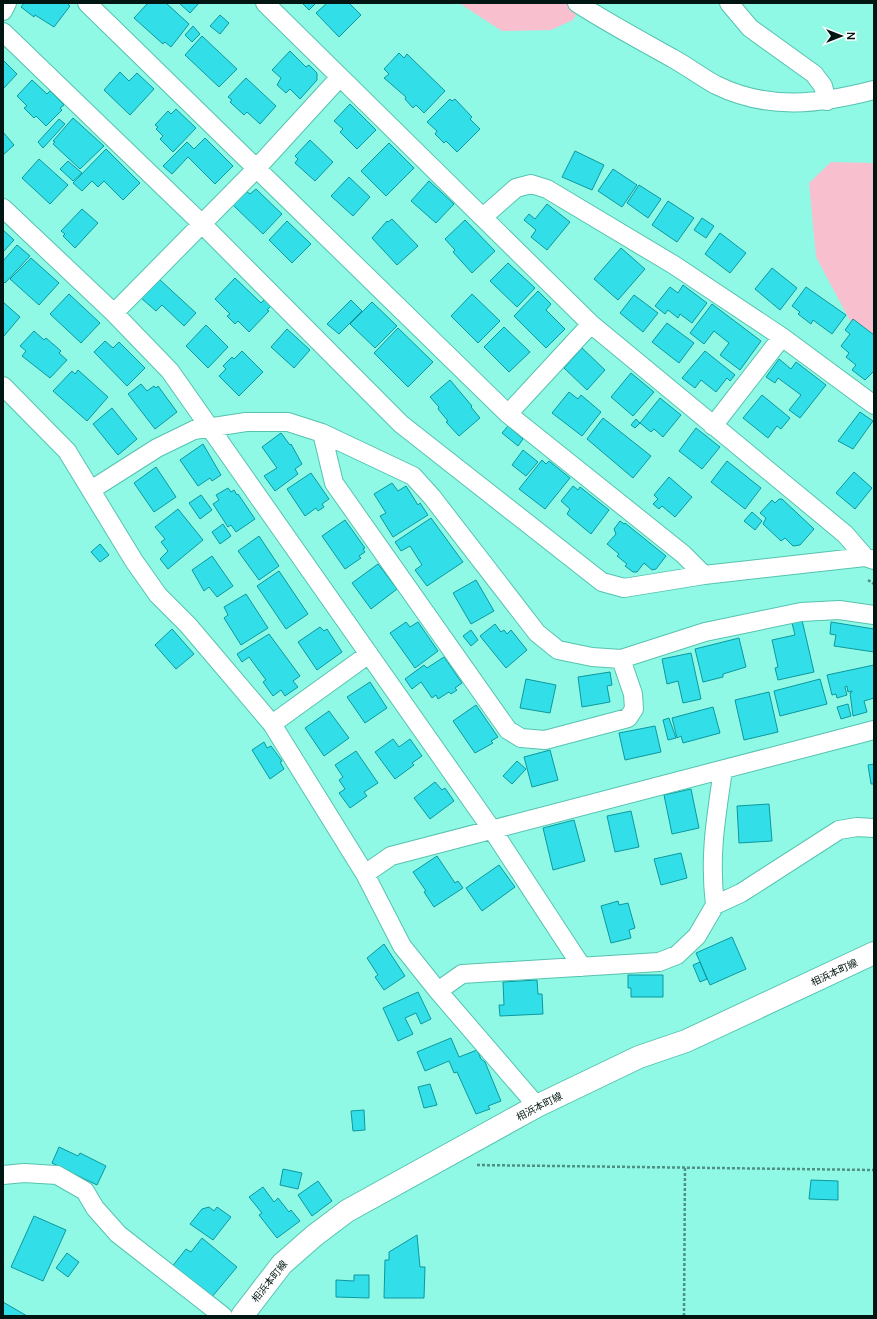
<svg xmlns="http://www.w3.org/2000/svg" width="877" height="1319" font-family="Manrope,'Noto Sans JP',sans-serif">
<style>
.green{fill:#f8c0cf}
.building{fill:#32dfe8;stroke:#0c989f}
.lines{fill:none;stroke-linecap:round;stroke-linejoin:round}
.street-casing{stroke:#56c3b0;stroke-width:20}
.secondary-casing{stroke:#56c3b0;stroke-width:24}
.path{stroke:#4e9184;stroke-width:2.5;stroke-dasharray:3 2;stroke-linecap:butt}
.street{stroke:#fff;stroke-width:18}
.secondary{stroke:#fff;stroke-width:22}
.labels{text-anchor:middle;stroke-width:3;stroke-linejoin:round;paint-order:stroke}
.street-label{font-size:10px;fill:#011612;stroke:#fff}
</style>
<rect width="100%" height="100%" fill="#8ff9e5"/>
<path class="green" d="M459,3H584L573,20L551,30L502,31Z
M831,162L874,163V355L864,347L816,257L809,183Z"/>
<path class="building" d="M24,3H67L70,6L54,27L35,15L34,17L21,7Z
M148,3H166L189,24L171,47L165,42L163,44L134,18Z
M179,3H199L190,13Z
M302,3H316L309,10Z
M327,3H349L361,15L339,37L316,13Z
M220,15L229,23L220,34L210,26Z
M193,26L200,34L192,42L185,35Z
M202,36L237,69L219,87L185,55Z
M290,51L306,67L309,65L317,73V80L300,99L290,89L286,93L277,85L281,78L272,70Z
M399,53L404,58L407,54L445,91L424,113L416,105L413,108L405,99L406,97L384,78L389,74L384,69Z
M3,60L17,74L3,89Z
M120,72L129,81L137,73L154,89L130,115L104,90Z
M246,78L276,106L260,124L247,112L244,115L230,102L232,100L228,97Z
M32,80L47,94L50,91L64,105L60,108L62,110L46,126L36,116L34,118L24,108L27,106L17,96Z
M450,99L452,101L455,99L472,117L470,119L480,129L457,152L446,141L444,143L435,134L437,131L427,122Z
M350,104L376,130L357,149L340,132L343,129L334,121Z
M176,109L196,128L173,152L160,139L163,136L156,129L158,127L155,125L168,111L171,114Z
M73,118L104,146L80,169L53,144L55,142L53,141Z
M59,119L65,124L43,148L38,142Z
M3,132L14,145L3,155Z
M205,138L233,166L215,184L188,157L172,174L163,166L187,142L194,149Z
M310,140L333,162L315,181L295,163L298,159L295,156Z
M389,143L414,168L386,196L361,171Z
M106,149L140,183L123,200L104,181L98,187L92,181L82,191L73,183Z
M575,151L604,165L592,190L562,177Z
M39,159L68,185L50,204L22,178Z
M68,161L82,173L73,181L60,169Z
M613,169L637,185L622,207L598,191Z
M349,177L370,197L353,216L331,196Z
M429,181L454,204L436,223L411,201Z
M639,185L661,199L648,218L627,203Z
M256,189L282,214L263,234L233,205L246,191L250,194Z
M668,201L694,218L677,242L652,225Z
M547,204L570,222L547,250L531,237L536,230L524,220L529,214L535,219Z
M82,209L98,223L75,248L63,236L65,234L61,231Z
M702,218L714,226L706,238L694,230Z
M392,219L418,246L397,265L372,238L387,221L388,222Z
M465,220L495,251L472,273L453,252L455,250L445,239Z
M287,221L311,244L292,263L269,240Z
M3,230L14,240L3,252Z
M720,233L746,253L730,273L705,254Z
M17,245L30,256L5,283L3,281V261Z
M621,248L645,269L618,300L594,279Z
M31,258L59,283L39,305L10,279Z
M508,263L535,288L517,307L490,281Z
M772,268L797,288L780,310L755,289Z
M235,278L261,303L264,300L271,306L267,310L269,311L249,332L238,321L235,324L227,316L230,314L215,299Z
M159,279L196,313L184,326L162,305L156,311L141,298Z
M683,285L707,303L692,323L680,314L678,318L668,310L665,314L655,306L670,287L678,293Z
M806,287L846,315L832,334L813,320L811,324L798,314L800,312L792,306Z
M538,291L551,304L546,310L565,329L546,348L514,316Z
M69,294L100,323L81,343L50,314Z
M472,294L500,321L478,343L451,316Z
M634,295L658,313L643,332L620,313Z
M351,300L362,311L339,334L327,324Z
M3,302L20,317L4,336L3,335Z
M372,302L397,326L375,348L350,324Z
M712,304L761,341L740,370L720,355L729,343L714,331L704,344L690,333Z
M853,319L874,335V371L865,380L852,370L856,365L846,357L849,353L841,346L850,334L845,330Z
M667,323L694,343L679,363L652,342Z
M206,325L228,347L208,368L186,346Z
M504,327L530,352L509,372L484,347Z
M398,328L433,362L408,387L374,353Z
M287,329L310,350L294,368L271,347Z
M34,331L44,340L46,338L61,351L59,353L67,360L50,378L22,356L26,351L20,346Z
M105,341L113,348L119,342L145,368L127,386L94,352Z
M582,348L605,370L587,390L564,368Z
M242,351L263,372L239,396L219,376L226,369L223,366L232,357L234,359Z
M705,351L735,375L730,381L727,378L716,392L701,380L695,388L682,378Z
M779,359L791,369L796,362L826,385L800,418L789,410L801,395L778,378L775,383L766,377Z
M78,370L108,397L87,421L53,391L72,371L75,374Z
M631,373L654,392L633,416L611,397Z
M450,380L472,406L471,407L480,418L459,436L446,422L448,421L438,409L439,407L430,397Z
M141,384L147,391L154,386L156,388L158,386L177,412L155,429L128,394Z
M569,392L578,399L581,395L601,412L582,436L552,413Z
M762,395L790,418L781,429L777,426L768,438L743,418Z
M660,398L681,415L663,437L654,429L651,432L640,423Z
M112,408L137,439L118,455L93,424Z
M860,412L873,421L853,449L838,441Z
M603,418L651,456L633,478L587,439Z
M636,419L640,423L635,428L631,425Z
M508,426L523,439L518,446L502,433Z
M696,428L720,447L702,469L679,451Z
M281,433L290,445L291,444L302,464L295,469L298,474L275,491L264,476L277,468L262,447Z
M203,444L221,475L212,481L210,478L198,486L180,460Z
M523,450L538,462L526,476L512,465Z
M542,460L546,464L549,461L570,478L545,509L519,489Z
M727,461L761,488L745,509L711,482Z
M156,467L176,497L154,512L134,483Z
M854,472L872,488L855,509L836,493Z
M311,473L329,499L322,504L324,507L318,511L316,508L305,516L287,489Z
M669,477L692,497L675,517L662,506L659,509L653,504L658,499L654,495Z
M392,483L398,491L406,486L418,505L420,503L428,515L393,537L380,516L386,513L374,494Z
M573,486L578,490L580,487L609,510L591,534L567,514L570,509L561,501Z
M228,488L231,492L234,490L237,495L238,494L255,519L236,532L231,525L228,527L213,504L219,500L216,495Z
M201,495L212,510L200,519L189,503Z
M779,499H782L814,529L800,545L793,546L785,538L781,541L763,524L766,518L760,513L772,500L775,503Z
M178,509L203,540L168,569L160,559L168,551L161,542L165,539L155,527Z
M752,512L762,521L755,530L744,521Z
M431,518L463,562L427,586L415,570L422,565L410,546L401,551L395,542Z
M345,520L365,548L363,549L365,552L359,556L361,558L345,569L322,536Z
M620,521L624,524L625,523L666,556L656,569L652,570L644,563L637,572H633L625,566L627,564L617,556L619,554L607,544L616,534L614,529Z
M223,524L231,536L220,544L212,532Z
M259,536L279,566L259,580L238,551Z
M100,544L109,555L100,562L91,552Z
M212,556L233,586L217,597L209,587L204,591L192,570Z
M378,564L397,589L371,609L352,583Z
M279,571L308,614L286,629L257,586Z
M476,580L494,611L471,624L453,593Z
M246,594L268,628L241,645L224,618L228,615L224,607Z
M802,620L814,672L778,680L775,668L778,667L772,640L795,635L792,623Z
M406,622L410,627L418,622L438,651L415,668L390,633Z
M831,622L874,629V652L834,646L836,635L830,634Z
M495,624L501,632L504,630L507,634L511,630L527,650L506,668L480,636Z
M320,627L324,631L327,629L342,652L317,670L298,642Z
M172,629L194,654L176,669L155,645Z
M471,630L478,640L471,646L463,636Z
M269,634L300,676L293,681L298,687L285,696L281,690L273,696L263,682L266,680L249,657L242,662L237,654Z
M739,638L746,667L723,674V677L703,682L695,649Z
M691,653L701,699L683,703L678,681L667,684L662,659Z
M444,657L462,683L455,688L457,690L451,694L449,692L438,699L436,695L432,698L421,682L412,689L405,679L424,665L427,668Z
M874,665V698L864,701L867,712L853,716L850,693L852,692V691L848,692L847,686L845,687L847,695L837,698L836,694L832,695L827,675Z
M610,672L612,685L607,686L610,702L582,707L578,677Z
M526,679L556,685L550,713L520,708Z
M820,679L827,704L780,716L774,691Z
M370,682L387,708L365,723L347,697Z
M769,692L778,732L744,740L735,700Z
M848,704L851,716L841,719L837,707Z
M476,705L498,737L491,741L493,743L475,753L453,721Z
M713,707L720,733L683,743L681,736L677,738L672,718Z
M329,711L349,738L324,756L305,728Z
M669,718L676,738L668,740L663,720Z
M655,726L661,752L625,760L619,733Z
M393,739L399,747L410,739L422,756L412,763L414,765L395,779L375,752Z
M264,742L267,748L271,746L282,761L280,762L284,769L270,779L252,750Z
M550,750L558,780L532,787L524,757Z
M356,751L378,783L364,792L367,796L350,808L339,793L345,789L339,780L343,777L335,765Z
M517,761L526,769L512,784L503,776Z
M874,764V784H871L868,765Z
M435,782L442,790L445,788L454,801L430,819L414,798Z
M691,789L699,828L672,834L664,795Z
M769,804L772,841L739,843L737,806Z
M631,811L639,847L615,852L607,816Z
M574,820L585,861L553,870L543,828Z
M681,853L687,878L661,885L654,859Z
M437,856L455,883L458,881L463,888L434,907L424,892L426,891L413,872Z
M499,865L515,887L482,911L466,888Z
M618,901L619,905L628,903L635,928L629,930L631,938L611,943L601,906Z
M732,937L746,969L710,985L696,953Z
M384,944L405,976L384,990L375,977L378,975L367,958Z
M700,962L707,979L700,982L693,965Z
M628,975H663V997H631V988H628Z
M537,980L538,994H542L543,1014L500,1016L499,1005H504L503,982Z
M418,992L431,1019L421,1024L416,1013L405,1018L413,1034L398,1041L383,1008Z
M451,1038L459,1057L477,1050L481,1059L485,1062L501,1101L488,1106L490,1109L476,1114L457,1072L454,1073L449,1061L425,1071L417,1052Z
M430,1084L437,1105L424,1108L418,1087Z
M364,1110L365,1130L353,1131L351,1111Z
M59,1147L78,1156L80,1153L106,1166L97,1185L52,1163Z
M283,1169L302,1173L298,1189L280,1185Z
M811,1180L838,1181V1200L809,1199Z
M318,1181L332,1201L312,1216L298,1195Z
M263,1187L274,1202L278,1198L289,1212L291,1210L300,1221L277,1238L259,1215L262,1213L249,1197Z
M209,1207L214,1211L217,1207L231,1217L213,1240L190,1224L202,1209Z
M34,1216L66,1230L43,1281L11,1267Z
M417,1235L420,1267H425L424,1298H384L385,1260H389V1252Z
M202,1238L237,1267L211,1298L171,1268L186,1249L191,1252Z
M67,1253L79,1262L68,1277L56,1268Z
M354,1275H369V1298L336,1297V1280L354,1281Z
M3,1302L27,1316H3Z"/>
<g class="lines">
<g class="street-casing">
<path id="street" d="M87,3L508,414L683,554L704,575
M265,3L591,324L845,534L865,557
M577,3C608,23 640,40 672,58C687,66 701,77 716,85C769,111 820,104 874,90
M729,3L750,28L814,74L823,86L827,101
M3,11L7,3
M3,32L201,223L401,424L602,582L624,588L704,575L865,557L874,560
M3,208L114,313L170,371L493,831L582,967
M483,217L516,188L531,184L547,189L674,265L782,337L874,405
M114,313L256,169L340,77
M3,386L67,451L134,561L158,595L188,625L272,724L365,874L402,946L438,991L537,1106
M508,414L591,324
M713,426L782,337
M322,433L334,483L508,730L521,738L545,740L628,718L634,709L633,694L621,659
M91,490L157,448L194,430L246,422H288L322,433L413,476L432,497L537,633L558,650L592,657L621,659L705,632L801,612L839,610L874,615
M272,724L369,654
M365,874L391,856L874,730
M715,905C709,856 716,818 723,770
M438,991L462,974L659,962L677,955L697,936L715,905L741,893L839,830L857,827L874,828
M3,1175L24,1173L57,1175L85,1191L95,1208L118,1234L223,1316"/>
</g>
<g class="secondary-casing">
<path id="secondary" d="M242,1316L282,1264L314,1236L347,1211L537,1106L639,1057L686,1041L874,953"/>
</g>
<path class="path" d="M868,580L874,584
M477,1165L874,1170
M684,1316L685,1168"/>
<use href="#street" class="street"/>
<use href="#secondary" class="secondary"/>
</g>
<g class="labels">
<g class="street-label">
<text transform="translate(834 972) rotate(-25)" y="4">相浜本町線</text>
<text transform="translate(539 1106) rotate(-27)" y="4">相浜本町線</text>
<text transform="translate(269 1281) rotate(-51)" y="4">相浜本町線</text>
</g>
</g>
<rect width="877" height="1319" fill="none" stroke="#011612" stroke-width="8"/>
<g transform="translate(841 36) rotate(90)" stroke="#ffffff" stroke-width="3" paint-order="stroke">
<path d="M0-3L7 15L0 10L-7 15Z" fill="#011612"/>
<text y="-6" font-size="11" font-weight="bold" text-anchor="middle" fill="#011612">N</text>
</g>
</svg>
